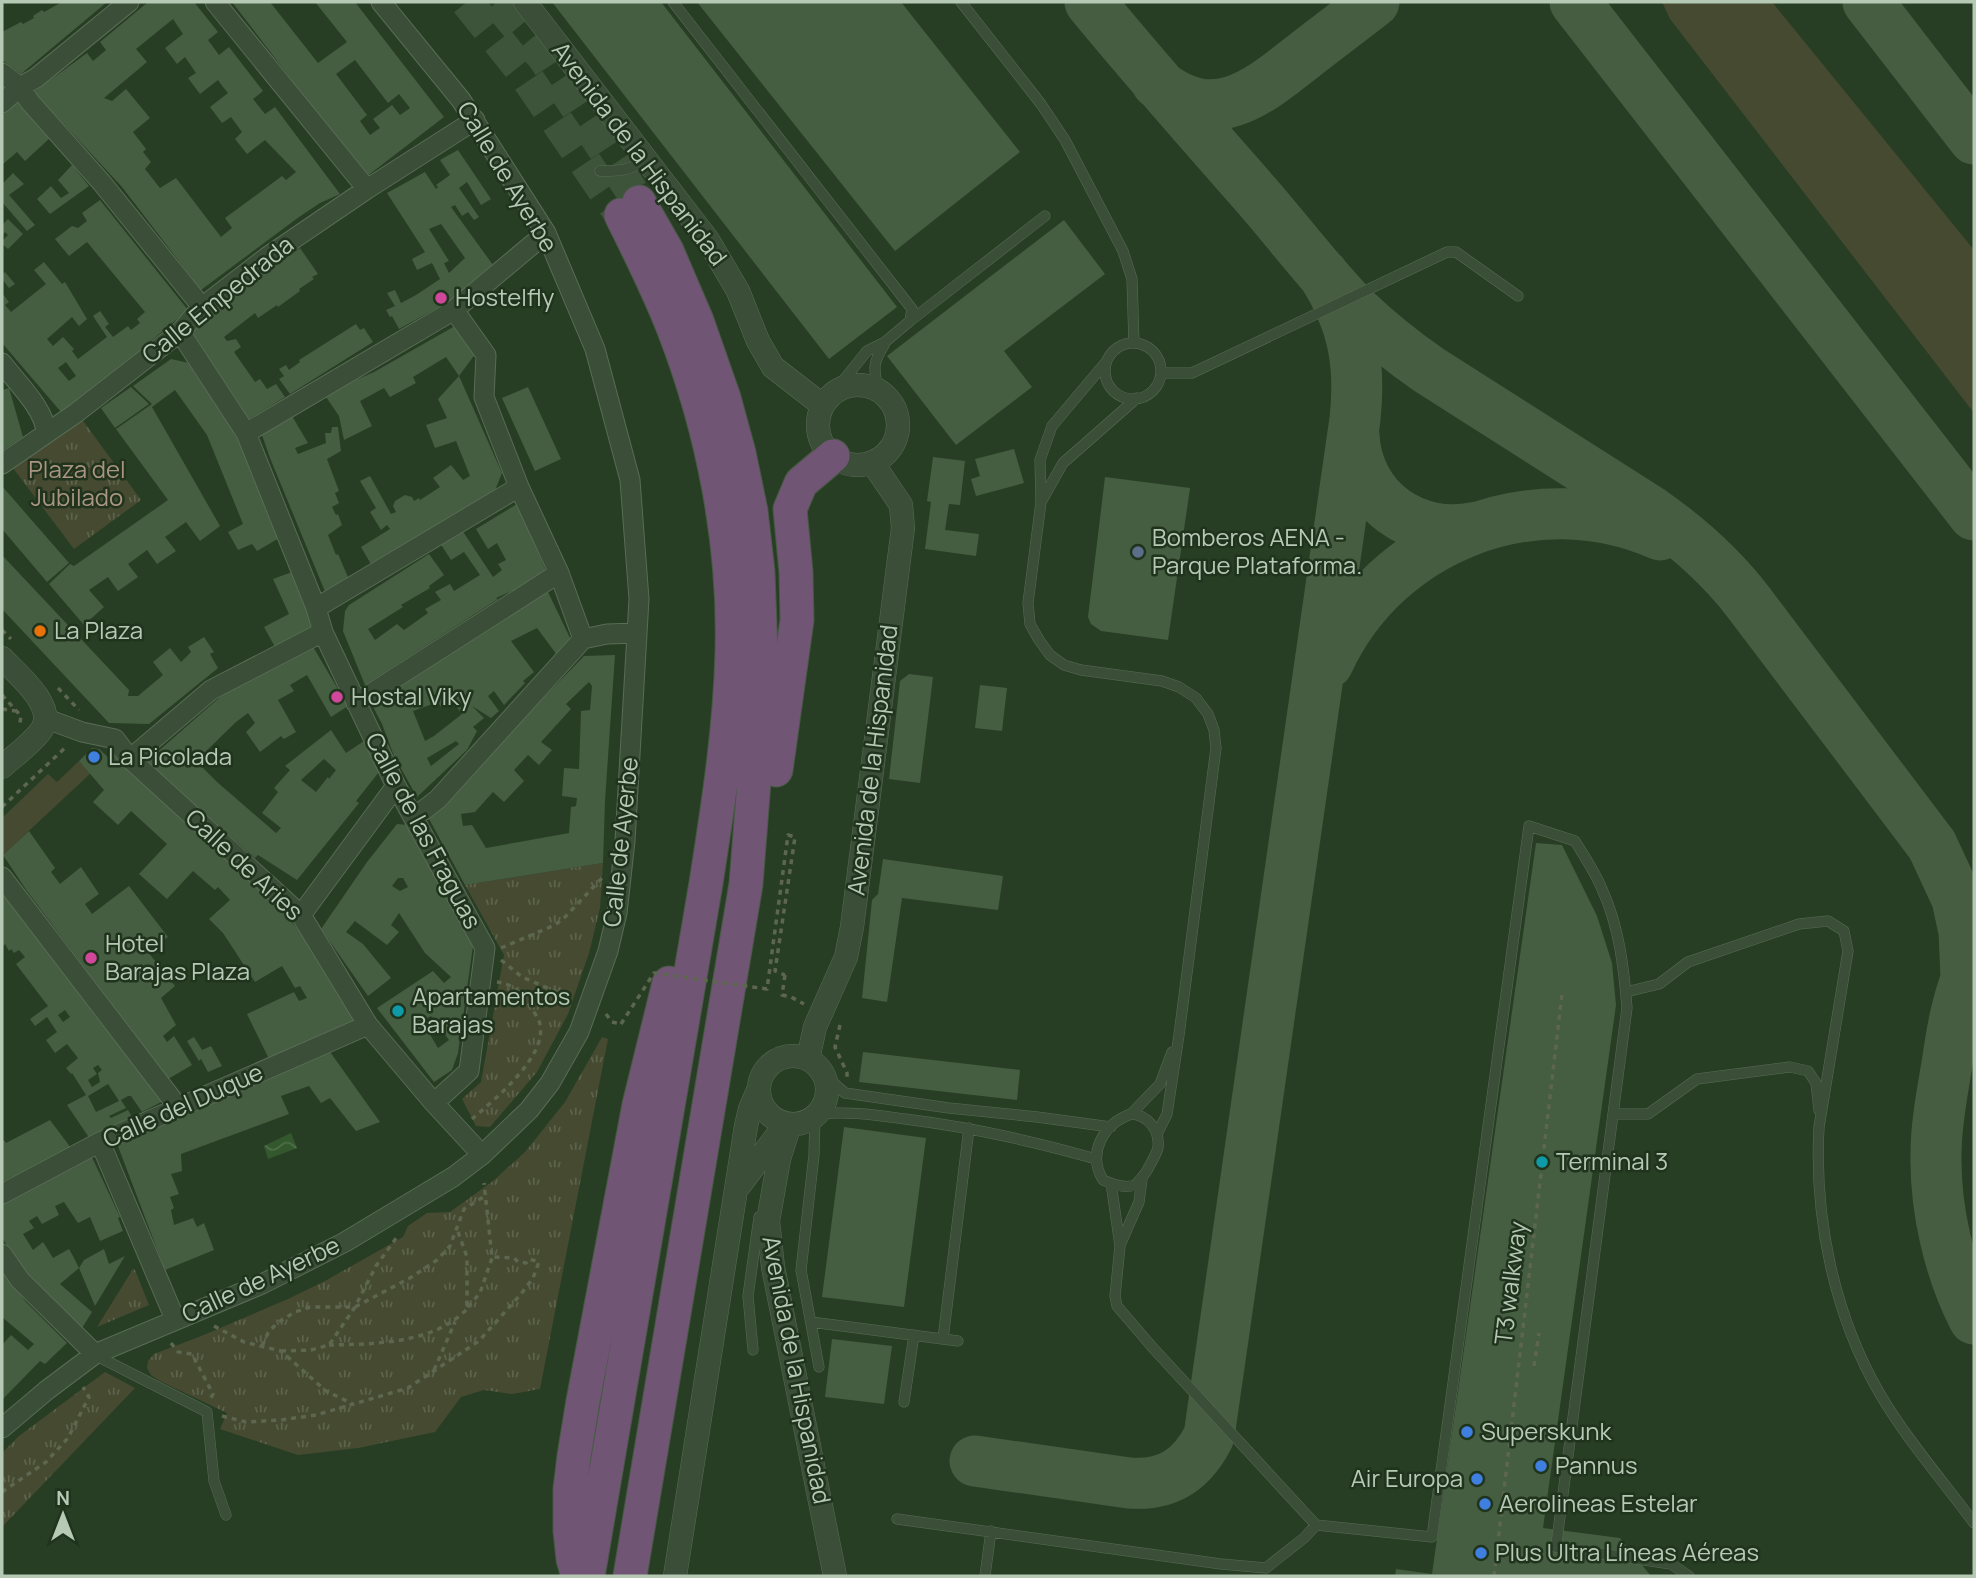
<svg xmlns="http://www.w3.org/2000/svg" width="1976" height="1578" font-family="Manrope,sans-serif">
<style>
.grass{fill:#454a31}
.park{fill:url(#park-tufts)}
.water{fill:url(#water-waves)}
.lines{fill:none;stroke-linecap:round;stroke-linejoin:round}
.taxiway{stroke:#465d42;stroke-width:51}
.building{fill:#455d40;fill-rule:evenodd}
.motorway-tunnel{stroke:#3d533a;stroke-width:33;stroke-dasharray:33 17;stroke-linecap:butt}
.service-casing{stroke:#596c56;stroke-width:11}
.minor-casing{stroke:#596c56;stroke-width:21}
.tertiary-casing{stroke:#596c56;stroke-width:24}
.motorway-casing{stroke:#465943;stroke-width:35}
.path{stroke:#5d674f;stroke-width:3.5;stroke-dasharray:5 5;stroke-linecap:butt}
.service{stroke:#3b4e38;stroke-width:10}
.minor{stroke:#3b4e38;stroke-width:19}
.tertiary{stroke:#3b4e38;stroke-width:23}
.motorway{stroke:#705574;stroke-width:33}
.path-bridge{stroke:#5d674f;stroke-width:3.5;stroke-dasharray:5 5;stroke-linecap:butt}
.hotel-dot{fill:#d1479c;stroke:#20331d;stroke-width:2.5}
.service-dot{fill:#5c6f8a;stroke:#20331d;stroke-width:2.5}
.food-dot{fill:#e8710a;stroke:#20331d;stroke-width:2.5}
.shop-dot{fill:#3f7fe0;stroke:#20331d;stroke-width:2.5}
.culture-dot{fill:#0f9aa8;stroke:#20331d;stroke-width:2.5}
.labels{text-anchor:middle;stroke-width:5;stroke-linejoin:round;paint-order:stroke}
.street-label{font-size:24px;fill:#b6c9b4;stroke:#20331d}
.poi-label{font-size:24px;fill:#b6c9b4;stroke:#20331d;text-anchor:start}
.park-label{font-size:24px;fill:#a99581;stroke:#20331d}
</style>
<defs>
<pattern id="park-tufts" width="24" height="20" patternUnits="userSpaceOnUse" patternTransform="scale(1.75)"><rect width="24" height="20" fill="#454a31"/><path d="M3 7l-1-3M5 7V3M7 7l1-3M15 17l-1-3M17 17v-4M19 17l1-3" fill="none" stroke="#5e634c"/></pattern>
<pattern id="water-waves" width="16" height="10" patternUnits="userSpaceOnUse" patternTransform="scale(1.75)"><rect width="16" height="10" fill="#33582d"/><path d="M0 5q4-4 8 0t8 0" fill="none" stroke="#4e6f49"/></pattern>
</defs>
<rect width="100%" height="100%" fill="#283e24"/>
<path class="grass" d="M1662,2H1772L1974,250V413L1670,19Z
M79,761L91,773L3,855L2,854V818L48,774L57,782Z"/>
<path class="park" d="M81,418L141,500L74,549L13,468Z
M603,863L600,908L589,953L568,1014L537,1072L490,1127L476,1126L462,1099L481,1082L504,955L465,885Z
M602,1037L608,1039L540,1389L512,1394L484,1390L461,1397L435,1432L358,1448L298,1455L220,1429L227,1413L160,1381L151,1375L147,1368L148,1361L154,1354L199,1337L288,1299L325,1281L403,1237L408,1226L427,1213L450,1212L493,1181L525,1152L565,1102Z
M133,1269L135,1270L149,1305L97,1327Z
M105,1372L135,1388L2,1527V1453L19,1436Z"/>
<path class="water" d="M291,1133L297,1148L268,1159L264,1146Z"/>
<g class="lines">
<path class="taxiway" d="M1090,2C1144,68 1201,132 1257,196C1290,234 1320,274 1355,310C1378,332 1403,352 1429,370L1649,510C1688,537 1721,566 1749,603L1932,845L1957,899L1964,932L1966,977
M1575,2L1974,515
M1868,2L1974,139
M1157,83C1215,130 1258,92 1305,55C1328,37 1351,20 1374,2
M1354,435C1357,500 1415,541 1477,527
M1328,663C1385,538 1534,479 1660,535
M1974,961C1958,993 1952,1029 1947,1064C1942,1094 1936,1124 1936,1154C1935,1209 1949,1270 1974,1319
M975,1461L1129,1483C1167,1486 1192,1470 1209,1436L1355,419C1361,364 1353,321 1323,274"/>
</g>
<path class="building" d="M62,2H107L21,74L2,60V32L21,22L23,24L34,18L33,16L42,10L44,12Z
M148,2H194L218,32L208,40L219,55L229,47L263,91L253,99L265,114L275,107L340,194L320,203L299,217L201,290L122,187L34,92L87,53L93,61L106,50L100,42ZM173,19L183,34L165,48L177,64L185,57L196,73L188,78L200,94L218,80L223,87L228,93L210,107L222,123L231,117L242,132L235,139L247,154L265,140L296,172L286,180L282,176L225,218L232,228L221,237L176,178L160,188L145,169L151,162L143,152L146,149L133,132L150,118L126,89L112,101L104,98L147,62L136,49Z
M232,2H270L318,63L347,42L315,2H355L444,117L366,177ZM355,60L388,103L399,94L410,108L400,115L392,105L373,119L380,128L370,135L360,121L367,115L336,74Z
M552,2H661L897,307L829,359Z
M697,2H901L1020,152L895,251Z
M18,101L50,138L25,161L17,152L2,165V115Z
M458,150L491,199L481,205L467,182L459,188L479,217L474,220L468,212L462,216L455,205L451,207L493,265L464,293L399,329L392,316L390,317L386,310L395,306L387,293L395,290L401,303L416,295L440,279L432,263L417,270L412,259L425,252L387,193L425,172L436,189L438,187L436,185L450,175L440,160ZM441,224L465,258L449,273L444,263L449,261L429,229Z
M72,165L89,186L50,214L37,199L51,186L61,198L69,193L58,180Z
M13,173L24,184L9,195L35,225L27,231L2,202V184Z
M100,200L188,310L90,392L61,412L2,343V293L9,302L5,305L11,312L46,284L34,270L44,262L62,284L65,282L87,319L79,326L72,317L47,339L53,346L63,337L74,349L72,351L78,359L107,337L93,316L100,311L109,324L105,327L113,337L128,326L131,330L140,323L137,319L145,312L87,242L69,256L55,239L72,226L78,228L87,221L82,213ZM66,362L76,376L69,381L58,368Z
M8,219L23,234L8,249L2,244V241L8,235L5,232L2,236V225Z
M1064,220L1105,274L1004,351L1032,387L956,445L887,356Z
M300,248L318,274L312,277L314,279L299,289L300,291L278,307L277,305L258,318L255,313L224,337L227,341L236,339L241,347L234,352L255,382L260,379L267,389L276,384L285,397L249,419L190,329L238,291Z
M5,272L15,284L9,288L2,279V275Z
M356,324L360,330L364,328L373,342L290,394L279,379L284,376L279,369L286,365L289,370L300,362L299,360Z
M455,326L476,353L459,376L446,357L413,377L416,383L390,397L384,388L360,401L372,426L344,440L339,416L324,394L374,372Z
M171,359L189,363L229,415L281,537L257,551L252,544L238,550L228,532L243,524L207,435L175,390L152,407L220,526L200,541L186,522L165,537L176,551L157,564L147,550L128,564L138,577L118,591L108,577L89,590L104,607L84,625L49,584L70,564L74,566L168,500L116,429L152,404L133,386Z
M459,376L502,473L494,493L372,566L361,547L390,529L387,525L381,530L370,512L376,508L360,481L370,476L391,514L396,512L393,506L395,501L405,495L412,497L414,501L419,498L420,500L440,487L433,478L451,465L463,480L470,476L456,441L435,448L426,425L447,418L438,399Z
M131,387L149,404L115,428L101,408Z
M528,387L561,459L535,471L502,398Z
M9,388L23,437L2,451V390Z
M292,416L308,443L295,448L298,454L326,443L325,433H331L332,427H338L341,451L327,459L339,491L335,493L339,503L332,507L336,515L338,514L342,525L328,535L336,555L338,554L351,584L326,594L270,458L261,432Z
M1014,449L1024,483L976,496L971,479L980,476L975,459Z
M933,457L965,461L960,505L949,504L945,530L979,534L976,556L925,549L931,502L927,501Z
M1105,477L1190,488L1168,640L1101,631L1091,624L1088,617Z
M2,486L69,563L47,582L2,529Z
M517,504L546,571L514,590L496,598L498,599L365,685L343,631L345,611L349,605L429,554L444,575L429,586L430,588L401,605L403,607L368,629L375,640L397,624L404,630L428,613L425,609L441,600L435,592L450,584L454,591L480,575L464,552L451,560L440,543L462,530L493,577L502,570L498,564L506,560L497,543L488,549L476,529Z
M2,555L129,690L128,696H138L163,675L153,662L170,648L181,662L191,652L188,647L204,637L214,652L210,654L218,668L149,724L109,723L2,609Z
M292,572L315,629L275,647L264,627L289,614L273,579Z
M548,592L571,640L557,655L537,628L511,641L534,672L523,681L525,683L504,705L494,691L488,696L499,711L491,718L472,706L484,718L473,727L477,731L467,750L417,797L394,756L382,724L370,701L498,620ZM438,702L441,707L453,702L462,714L434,736L425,741L413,711ZM456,741L459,744L431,766L427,758Z
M312,645L348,706L331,717L307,675L290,685L294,691L278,700L296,732L284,739L281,736L260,752L246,732L255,723L248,713L236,722L196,761L217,782L276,833L281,828L262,813L278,792L274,788L290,770L285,766L331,730L346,753L364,741L379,772L356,801L359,803L297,880L258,855L255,858L146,762L220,697L244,681ZM324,759L336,770L329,779L328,777L316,792L301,780Z
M615,655L605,801L603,863L465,885L428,817L584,656ZM589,682L592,686L590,710L581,711L579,769L564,768L562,796L577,798L576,806L571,807L569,833L486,848L472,825L463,826L461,814L475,812L493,792L504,802L524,781L514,770L528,755L539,765L552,750L541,742L571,709L566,704Z
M909,674L933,677L920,783L889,779L900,681Z
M980,685L1007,688L1002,731L975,728Z
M92,748L99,749L109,758L113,754L273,899L313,948L357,1024L269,1059L247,1014L294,992L299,1001L307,998L300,986L295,988L282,966L255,982L223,933L209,919L230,900L218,887L215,890L193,871L167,899L139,874L167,844L131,811L118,825L93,802L104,790L79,761Z
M397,824L409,825L473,946L458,1053L452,1070L434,1082L377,1008L433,971L444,983L451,977L425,953L399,913L391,925L399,932L387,945L355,921L346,932L363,944L391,978L368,996L321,929L367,862ZM398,878H403L408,887L400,891L392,886ZM431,1016L449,1040L438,1048L422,1021Z
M29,831L55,868L51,872L60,884L81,867L99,894L85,904L92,914L129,886L168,937L148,952L175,986L161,998L176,1025L163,1036L167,1042L174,1036L192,1065L168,1079L27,891L3,855Z
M1536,843L1562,845L1597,916L1612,963L1616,1005L1543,1528L1620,1538L1651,1576H1395L1396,1569L1432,1574Z
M883,859L1003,876L998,910L902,898L887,1002L862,998L872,900L878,894Z
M2,892L163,1101L142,1112L131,1096H128L119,1101L108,1084L88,1096L96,1112L121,1100L126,1108L109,1116L111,1118L128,1110L132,1117L90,1139L67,1105L86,1095L72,1073L71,1074L66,1068L78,1058L67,1044L55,1053L46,1040L57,1032L47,1017L35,1026L30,1019L48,1006L16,964L25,957L19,950L14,953L11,949L9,951L5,944L2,947ZM65,1010L70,1017L63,1022L58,1015ZM98,1065L102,1070L98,1073L100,1082L92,1087L88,1080L97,1074L93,1068Z
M194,1037L202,1050L211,1046L222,1066L208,1072L201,1059L199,1061L187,1041Z
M328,1049L380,1122L356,1131L330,1098L321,1103L309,1086L281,1096L289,1114L181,1154L182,1171L171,1174L179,1194L170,1197L174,1208L171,1210L174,1225L193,1218L197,1227L204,1223L214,1250L165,1270L116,1141Z
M863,1052L1020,1070L1017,1100L859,1082Z
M50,1120L71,1148L2,1182V1142L4,1140L6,1143Z
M844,1127L926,1138L904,1307L822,1297Z
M91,1155L120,1217L118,1218L123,1231L100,1241L90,1217L78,1223L64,1202L55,1206L59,1215L42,1224L37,1216L29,1221L34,1228L23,1234L33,1250L43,1242L53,1258L69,1249L73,1256L79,1268L60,1284L92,1312L82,1328L37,1285L19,1264L2,1238V1201Z
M104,1249L109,1264L125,1256L95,1306L79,1268L84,1260Z
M2,1271L26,1302L67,1343L45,1364L40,1361L2,1400V1345L11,1335L28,1350L34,1344L2,1317Z
M832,1339L892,1346L884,1404L825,1397Z"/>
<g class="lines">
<path class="motorway-tunnel" d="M467,2L523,72L621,215
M497,2L544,58L639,202"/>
<g class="service-casing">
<path id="service" d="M673,2L912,309L910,321L885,342L867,351L834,392
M961,2L1041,104L1065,140L1123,251L1132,279L1134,343
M600,171C619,171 631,171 646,159
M910,321L1045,216
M1105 371a28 28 0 1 1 56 0a28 28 0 1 1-56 0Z
M1106,362L1052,426L1040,460L1041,502L1028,603L1030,624L1039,640L1050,655L1064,665L1081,670L1162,681L1179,687L1196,698L1208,714L1214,730L1216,748L1179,1035L1167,1114L1157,1134
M1161,373H1192L1447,252H1456L1518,296
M878,390C874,369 872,364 884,345
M1041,502L1063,463L1137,398
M1626,992L1659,984L1688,962L1799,924L1828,921L1844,931L1848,951L1819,1127C1814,1218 1834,1315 1880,1394C1907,1440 1943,1481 1974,1523
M823,1074L845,1093L949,1108L1037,1117L1111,1127
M818,1114C849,1111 874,1115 905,1119C970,1127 1033,1141 1096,1159
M1131,1114C1148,1115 1160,1130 1158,1148C1156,1155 1150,1165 1146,1172C1143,1176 1139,1182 1135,1185C1125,1189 1112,1184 1103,1180C1087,1153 1103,1124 1131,1114Z
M1131,1114L1160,1084L1172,1052
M1614,1114H1648L1697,1079L1790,1067L1808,1071L1816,1083L1819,1110
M815,1116L814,1155L801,1270L819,1367
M1111,1183L1120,1246L1115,1296L1117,1306L1153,1348L1316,1525L1432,1537L1529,826L1575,841C1584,856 1595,872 1602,889C1619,926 1624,968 1627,1008L1556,1547L1671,1564L1689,1576
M1120,1245L1139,1202L1142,1179
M811,1322L958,1341
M943,1339L969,1128
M753,1350L748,1296L759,1217
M95,1355L207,1412L214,1481L226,1515
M904,1402L914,1335
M897,1519L1221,1564L1266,1568L1304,1538L1316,1525
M985,1576L991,1531"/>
</g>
<g class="minor-casing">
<path id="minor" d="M215,2L367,189
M2,73L20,87L30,102L102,183L202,307
M2,103L20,87L36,78L129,2
M454,310L486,355L484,397L519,487L559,573L583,639
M180,332L246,433L316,608L323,632L396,786L485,948L469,1071L434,1103
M2,363C17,383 44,408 46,432
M246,433L454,310L546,233
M2,464L76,413L180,332L202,307L267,257L367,189L475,120
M316,608L519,487
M583,639L607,634L636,633
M356,703L559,573
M47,719L82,732L115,739L130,759L301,915L368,1025L434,1103L482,1155
M130,759L211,690L323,632
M414,815L424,810L438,799L583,639
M2,877L178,1107
M301,915L396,786
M100,1142L175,1319
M2,1194L100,1142L368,1025
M2,1254L20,1280L95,1354
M2,1428L47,1390L95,1354L262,1284L345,1242L453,1177L482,1155L529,1110L550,1083L579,1032L608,951L617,913L625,841L639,599L630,480L595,349L546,233L461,100L381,2"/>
</g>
<g class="tertiary-casing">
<path id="tertiary" d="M525,2L708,240L738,291L758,341L773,367L822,405
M818 425a40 40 0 1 1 80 0a40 40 0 1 1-80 0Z
M2,658C16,673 57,706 42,729C34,742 14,756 2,767
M759 1090a34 34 0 1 1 68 0a34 34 0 1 1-68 0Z
M808,1059L815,1027L846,957L852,927L903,528L901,505L872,462
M790,1124L779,1159L768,1221L773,1267L835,1576
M740,1185L784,1126
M675,1576L746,1126L750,1109L759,1088"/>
</g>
<g class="motorway-casing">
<path id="motorway" d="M776,770L797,620L796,572L790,509L801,483L833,456
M578,1576L573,1559L570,1531V1489L574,1456L583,1401L639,1105L669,983
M588,1576L706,883C718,806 730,730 732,652C735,544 713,431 674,330C659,291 640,253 621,215
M630,1576L746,884L762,680L758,572L751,511L739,453L724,398L697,321L667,251L639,202"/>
</g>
<path class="path" d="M2,630L11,639
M58,688L79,710
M2,695L21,716L20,723
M2,709L16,711
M2,807L67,746
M501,948L555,925L565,917L602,878
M501,960L522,977L571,998
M785,975L782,995L791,997L804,1004
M606,1014L612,1022L621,1024
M840,1025L835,1047L847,1073V1077
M472,1119C494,1100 551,1054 539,1021C537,1016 533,1011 530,1006C522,993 513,984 497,982
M468,1307L480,1293L492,1258
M214,1326L244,1342L281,1351L326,1391L353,1404
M171,1343L178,1352L192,1354L213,1394L210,1400
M329,1345C374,1344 434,1344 467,1309V1257L457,1229
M262,1346L268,1333L277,1323L295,1312L310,1307H355L410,1278L437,1260L450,1246L464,1209L485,1196
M281,1351L311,1350L329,1345L355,1307L376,1266L397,1237
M1534,1366L1539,1333
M434,1370L455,1322
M222,1416L246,1422L281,1420L316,1415L408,1388L479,1341L521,1294L533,1278L539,1262L529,1259L526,1263L518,1262L514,1258L492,1257L484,1183
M2,1492L46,1462L68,1438L89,1397L83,1387
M1494,1576L1562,994"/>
<use href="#service" class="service"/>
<use href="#minor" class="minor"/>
<use href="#tertiary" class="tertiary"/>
<use href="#motorway" class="motorway"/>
<path class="path-bridge" d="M621,1024L654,973L767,989L788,835L795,837L775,971L785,975"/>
</g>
<g class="hotel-dot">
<circle cx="441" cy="298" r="7"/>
<circle cx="337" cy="697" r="7"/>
<circle cx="91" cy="958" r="7"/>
</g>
<circle class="service-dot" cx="1138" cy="552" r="7"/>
<circle class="food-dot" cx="40" cy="631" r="7"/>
<g class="shop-dot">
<circle cx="94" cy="757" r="7"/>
<circle cx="1467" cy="1432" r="7"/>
<circle cx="1541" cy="1466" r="7"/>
<circle cx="1477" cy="1479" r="7"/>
<circle cx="1485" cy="1504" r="7"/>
<circle cx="1481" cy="1553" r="7"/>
</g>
<g class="culture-dot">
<circle cx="398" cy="1011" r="7"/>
<circle cx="1542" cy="1162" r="7"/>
</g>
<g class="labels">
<g class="street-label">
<text transform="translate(639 154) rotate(53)" y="8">Avenida de la Hispanidad</text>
<text transform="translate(507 177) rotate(59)" y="8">Calle de Ayerbe</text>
<text transform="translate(218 300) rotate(-39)" y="8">Calle Empedrada</text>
<text transform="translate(873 760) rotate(-83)" y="8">Avenida de la Hispanidad</text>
<text transform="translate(423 831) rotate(62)" y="8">Calle de las Fraguas</text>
<text transform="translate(621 842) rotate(-84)" y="8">Calle de Ayerbe</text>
<text transform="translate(244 865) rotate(43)" y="8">Calle de Aries</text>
<text transform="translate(183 1106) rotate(-24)" y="8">Calle del Duque</text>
<text transform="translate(261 1280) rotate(-25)" y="8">Calle de Ayerbe</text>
<text transform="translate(1511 1283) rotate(-83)" y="8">T3 walkway</text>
<text transform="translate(796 1370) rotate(79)" y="8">Avenida de la Hispanidad</text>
</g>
<g class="poi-label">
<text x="455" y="306">Hostelfly</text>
<text x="1152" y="546">Bomberos AENA -<tspan x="1152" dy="28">Parque Plataforma.</tspan></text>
<text x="54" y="639">La Plaza</text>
<text x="351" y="705">Hostal Viky</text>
<text x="108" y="765">La Picolada</text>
<text x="105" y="952">Hotel<tspan x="105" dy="28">Barajas Plaza</tspan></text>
<text x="412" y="1005">Apartamentos<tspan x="412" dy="28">Barajas</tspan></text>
<text x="1556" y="1170">Terminal 3</text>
<text x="1481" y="1440">Superskunk</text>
<text x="1555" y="1474">Pannus</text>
<text x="1463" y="1487" text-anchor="end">Air Europa</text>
<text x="1499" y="1512">Aerolineas Estelar</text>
<text x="1495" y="1561">Plus Ultra Líneas Aéreas</text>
</g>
<g class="park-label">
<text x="77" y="478">Plaza del<tspan x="77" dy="28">Jubilado</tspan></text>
</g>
</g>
<rect width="1976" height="1578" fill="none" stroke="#b6c9b4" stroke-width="7"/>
<g transform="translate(63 1515)" stroke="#20331d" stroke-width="5" paint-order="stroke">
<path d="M0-5L12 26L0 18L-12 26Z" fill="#b6c9b4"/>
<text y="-10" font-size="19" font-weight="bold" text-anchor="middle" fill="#b6c9b4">N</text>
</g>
</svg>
